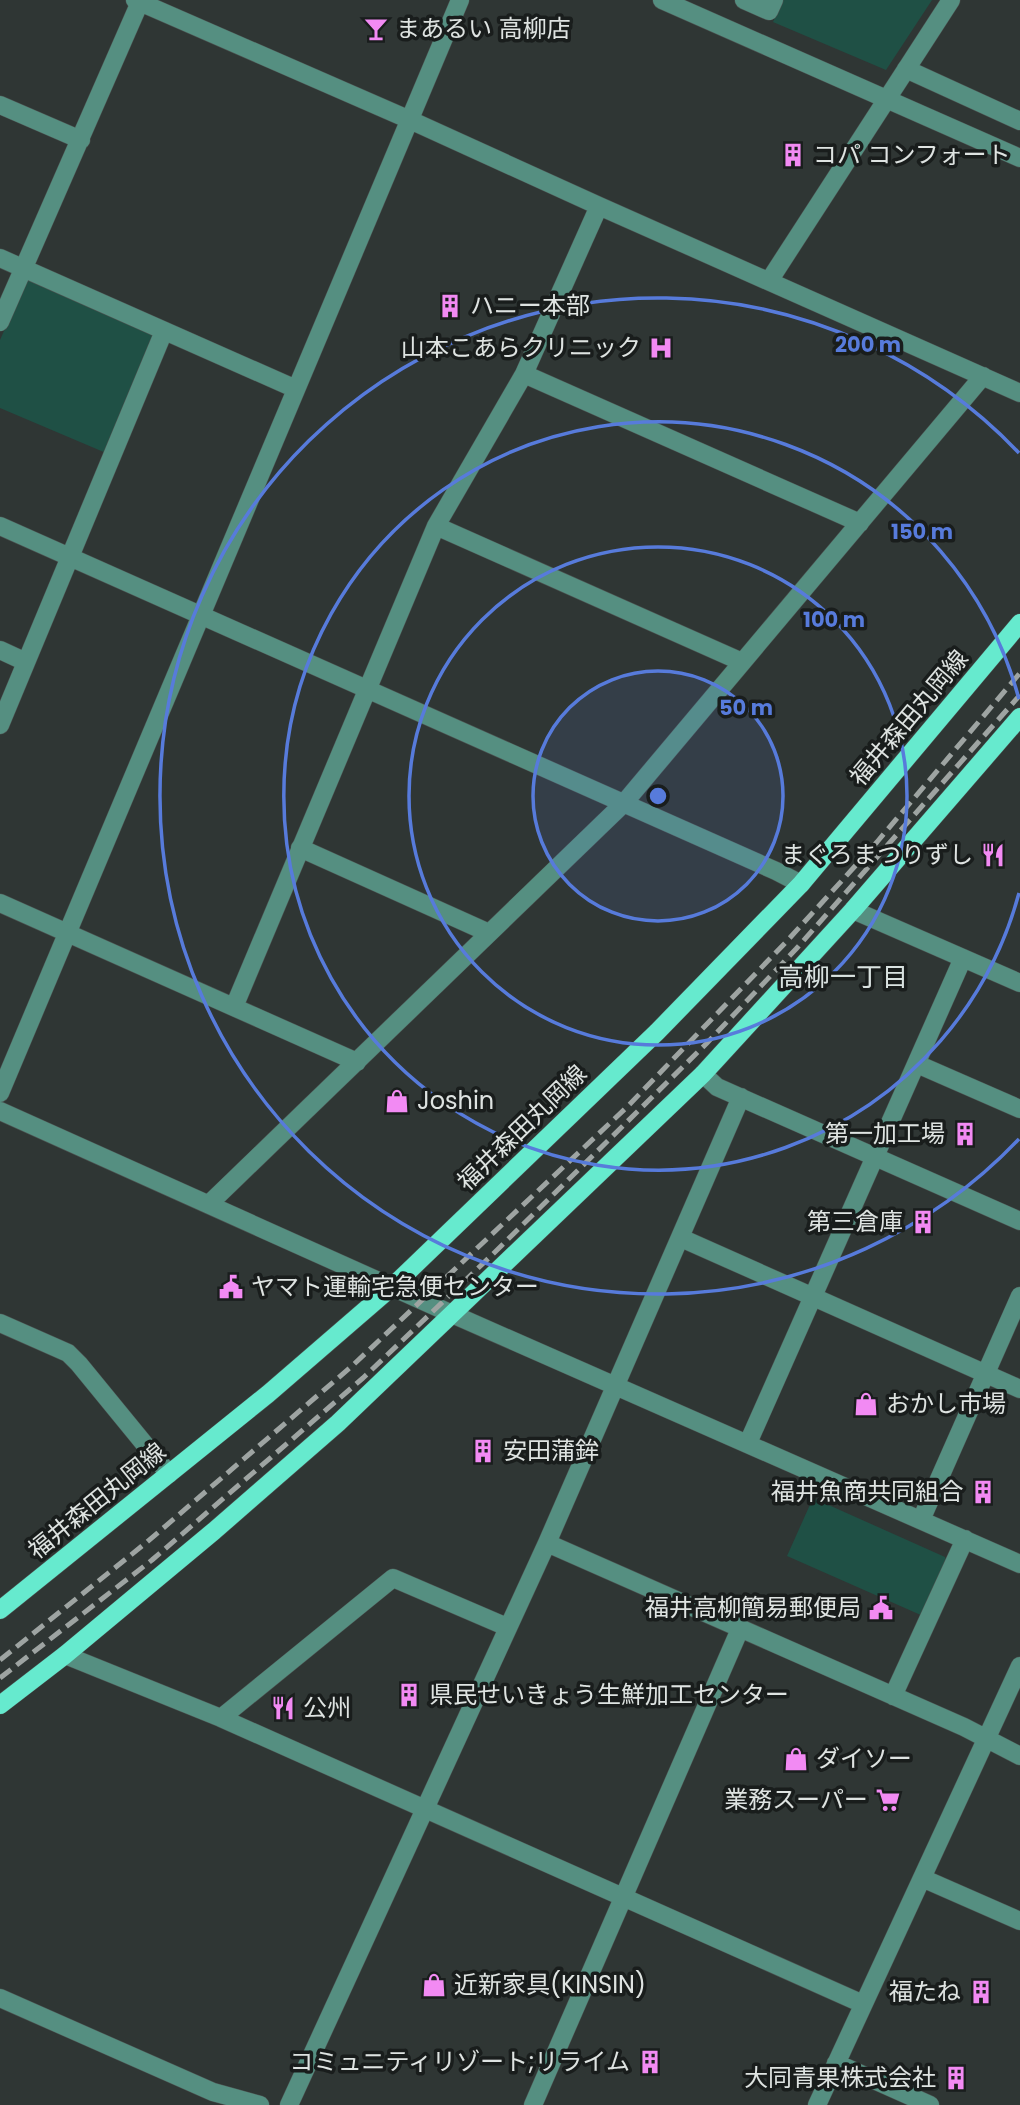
<svg xmlns="http://www.w3.org/2000/svg" width="1020" height="2105" font-family="Poppins,'Noto Sans JP',sans-serif">
<style>
.green{fill:#1f5045}
.lines{fill:none;stroke-linecap:round;stroke-linejoin:round}
.minor-casing{stroke:#4b5250;stroke-width:19}
.major-casing{stroke:#4b5250;stroke-width:19}
.minor{stroke:#558f81;stroke-width:18}
.major{stroke:#66eace;stroke-width:18}
.rail{stroke:#9ea4a2;stroke-width:5;stroke-dasharray:14 7;stroke-linecap:butt}
.ring{fill:none;stroke:#577bdb;stroke-width:3.5}
.labels{text-anchor:middle;stroke-width:7;stroke-linejoin:round;paint-order:stroke}
.poi-label{font-size:24px;fill:#dee3e1;stroke:#191d1c;text-anchor:start}
.street-label{font-size:24px;fill:#dee3e1;stroke:#191d1c}
.neighbourhood-label{font-size:26px;fill:#d9e2e0;stroke:#191d1c}
.centre{fill:#577bdb;stroke:#191d1c;stroke-width:3.5}
.ring-label{font-size:21px;text-anchor:middle;font-weight:bold;fill:#577bdb;stroke:#191d1c;stroke-width:7;stroke-linejoin:round;paint-order:stroke}
</style>
<rect width="100%" height="100%" fill="#2f3634"/>
<path class="green" d="M783,0H932L886,70L773,22Z
M27,279L151,332L154,340L106,453L0,408V340Z
M813,1498L945,1557L947,1563L923,1616L787,1556Z"/>
<g class="lines">
<g class="minor-casing">
<path id="minor" d="M135,0L410,120L599,206L1020,393
M662,0L1020,158
M744,0L769,11L774,0
M906,69L1020,121
M0,105L81,140
M0,258L296,389
M769,281L951,0
M0,322L140,2
M524,374L860,523
M0,526L776,871L801,884
M436,526L742,662
M0,650L26,662
M0,725L164,331
M300,848L489,933
M0,903L357,1062
M853,910L1020,983
M234,1007L436,526L524,374L599,206
M917,1064L1020,1109
M703,1074L717,1087L1020,1221
M0,1093L460,0
M0,1111L452,1314L1020,1564
M209,1204L624,803L983,376
M681,1238L1020,1389
M0,1323L68,1353L79,1364L169,1474
M748,1443L963,958
M921,1520L1020,1296
M547,1543L964,1727L1020,1756
M65,1655L221,1718L863,2004
M893,1696L965,1539
M221,1718L393,1578L507,1627
M922,1878L1020,1921
M0,1998L213,2092L260,2105
M836,2063L930,2105
M289,2105L547,1543L741,1097
M533,2105L740,1629
M817,2105L1020,1666"/>
</g>
<g class="major-casing">
<path id="major" d="M0,1610L268,1394L393,1286L657,1032L801,884L1020,623
M0,1705L65,1655L214,1531L338,1423L703,1074L853,910L1020,717"/>
</g>
<use href="#minor" class="minor"/>
<use href="#major" class="major"/>
<path class="rail" d="M0,1660L147,1542L352,1366L627,1107L787,941L877,842L1020,673
M0,1678L152,1560L363,1378L494,1253L706,1044L796,949L1020,695"/>
</g>
<circle cx="658" cy="796" r="125" fill="#577bdb" fill-opacity=".12"/>
<g class="ring">
<circle cx="658" cy="796" r="125"/>
<circle cx="658" cy="796" r="249"/>
<path d="M1019 893A374 374 0 1 1 1019 699"/>
<path d="M1019 1139A498 498 0 1 1 1019 453"/>
</g>
<defs>
<g id="bar-bare" transform="scale(1.89)"><path d="M-6-5H6L.8 .8V4.5H3.5V6h-7V4.5H-.8V.8Z" fill="#f28af3" stroke="#191d1c" stroke-width="2.5" paint-order="stroke"/></g>
<g id="building-bare" transform="scale(1.89)"><path d="M-4-6H4V6H1V3H-1V6H-4ZM-2.5-4.3h1.7v1.8h-1.7ZM.8-4.3h1.7v1.8H.8ZM-2.5-1h1.7V.8h-1.7ZM.8-1h1.7V.8H.8Z" fill="#f28af3" stroke="#191d1c" stroke-width="2.5" paint-order="stroke"/></g>
<g id="hospital-bare" transform="scale(1.89)"><path d="M-5-5h3v3.5h4V-5h3V5h-3V1.5h-4V5h-3Z" fill="#f28af3" stroke="#191d1c" stroke-width="2.5" paint-order="stroke"/></g>
<g id="restaurant-bare" transform="scale(1.89)"><path d="M-5-6h1v4h1v-4h1v4h1v-4h1v5L-1.5 .5V6h-2V.5L-5-1ZM5-6V6H3V1.5H1.5Q1.5-4 5-6Z" fill="#f28af3" stroke="#191d1c" stroke-width="2.5" paint-order="stroke"/></g>
<g id="shop-bare" transform="scale(1.89)"><path d="M-5-2.5h2.3a2.7 3.5 0 0 1 5.4 0H5L5.5 6h-11ZM-1.5-2.5h3a1.5 2.3 0 0 0-3 0Z" fill="#f28af3" stroke="#191d1c" stroke-width="2.5" paint-order="stroke"/></g>
<g id="civic-bare" transform="scale(1.89)"><path d="M-.6-6.5H3V-4.5H.6V-3L4-1V1h2V6H-6V1h2V-1L-.6-3ZM-1.2 2.5V6h2.4V2.5Z" fill="#f28af3" stroke="#191d1c" stroke-width="2.5" paint-order="stroke"/></g>
<g id="supermarket-bare" transform="scale(1.89)"><path d="M-6-5.5h2.5l.6 2H6L4.5 2H-2.5L-4.4-4H-6ZM-1.5 3.2a1.3 1.3 0 1 0 .1 0ZM3 3.2a1.3 1.3 0 1 0 .1 0Z" fill="#f28af3" stroke="#191d1c" stroke-width="2.5" paint-order="stroke"/></g>
</defs>
<g fill-rule="evenodd">
<use href="#bar-bare" x="376" y="29"/>
<use href="#building-bare" x="793" y="155"/>
<use href="#building-bare" x="450" y="306"/>
<use href="#hospital-bare" x="661" y="348"/>
<use href="#restaurant-bare" x="993" y="855"/>
<use href="#shop-bare" x="397" y="1101"/>
<use href="#building-bare" x="965" y="1134"/>
<use href="#building-bare" x="923" y="1222"/>
<use href="#civic-bare" x="231" y="1287"/>
<use href="#shop-bare" x="866" y="1404"/>
<use href="#building-bare" x="483" y="1451"/>
<use href="#building-bare" x="983" y="1492"/>
<use href="#civic-bare" x="881" y="1608"/>
<use href="#building-bare" x="409" y="1695"/>
<use href="#restaurant-bare" x="283" y="1708"/>
<use href="#shop-bare" x="796" y="1759"/>
<use href="#supermarket-bare" x="888" y="1800"/>
<use href="#shop-bare" x="434" y="1985"/>
<use href="#building-bare" x="981" y="1992"/>
<use href="#building-bare" x="650" y="2062"/>
<use href="#building-bare" x="956" y="2078"/>
</g>
<g class="labels">
<g class="poi-label">
<text x="396" y="37">まあるい 高柳店</text>
<text x="813" y="163">コパ コンフォート</text>
<text x="470" y="314">ハニー本部</text>
<text x="641" y="356" text-anchor="end">山本こあらクリニック</text>
<text x="973" y="863" text-anchor="end">まぐろまつりずし</text>
<text x="417" y="1109">Joshin</text>
<text x="945" y="1142" text-anchor="end">第一加工場</text>
<text x="903" y="1230" text-anchor="end">第三倉庫</text>
<text x="251" y="1295">ヤマト運輸宅急便センター</text>
<text x="886" y="1412">おかし市場</text>
<text x="503" y="1459">安田蒲鉾</text>
<text x="963" y="1500" text-anchor="end">福井魚商共同組合</text>
<text x="861" y="1616" text-anchor="end">福井高柳簡易郵便局</text>
<text x="429" y="1703">県民せいきょう生鮮加工センター</text>
<text x="303" y="1716">公州</text>
<text x="816" y="1767">ダイソー</text>
<text x="868" y="1808" text-anchor="end">業務スーパー</text>
<text x="454" y="1993">近新家具(KINSIN)</text>
<text x="961" y="2000" text-anchor="end">福たね</text>
<text x="630" y="2070" text-anchor="end">コミュニティリゾート;リライム</text>
<text x="936" y="2086" text-anchor="end">大同青果株式会社</text>
</g>
<g class="street-label">
<text transform="translate(909 718) rotate(-50)" y="8">福井森田丸岡線</text>
<text transform="translate(522 1128) rotate(-44)" y="8">福井森田丸岡線</text>
<text transform="translate(97 1501) rotate(-39)" y="8">福井森田丸岡線</text>
</g>
<g class="neighbourhood-label">
<text x="843" y="986">高柳一丁目</text>
</g>
</g>
<circle cx="658" cy="796" r="10" class="centre"/>
<g class="ring-label">
<text x="868" y="352">200 m</text>
<text x="922" y="539">150 m</text>
<text x="834" y="627">100 m</text>
<text x="746" y="715">50 m</text>
</g>
</svg>
